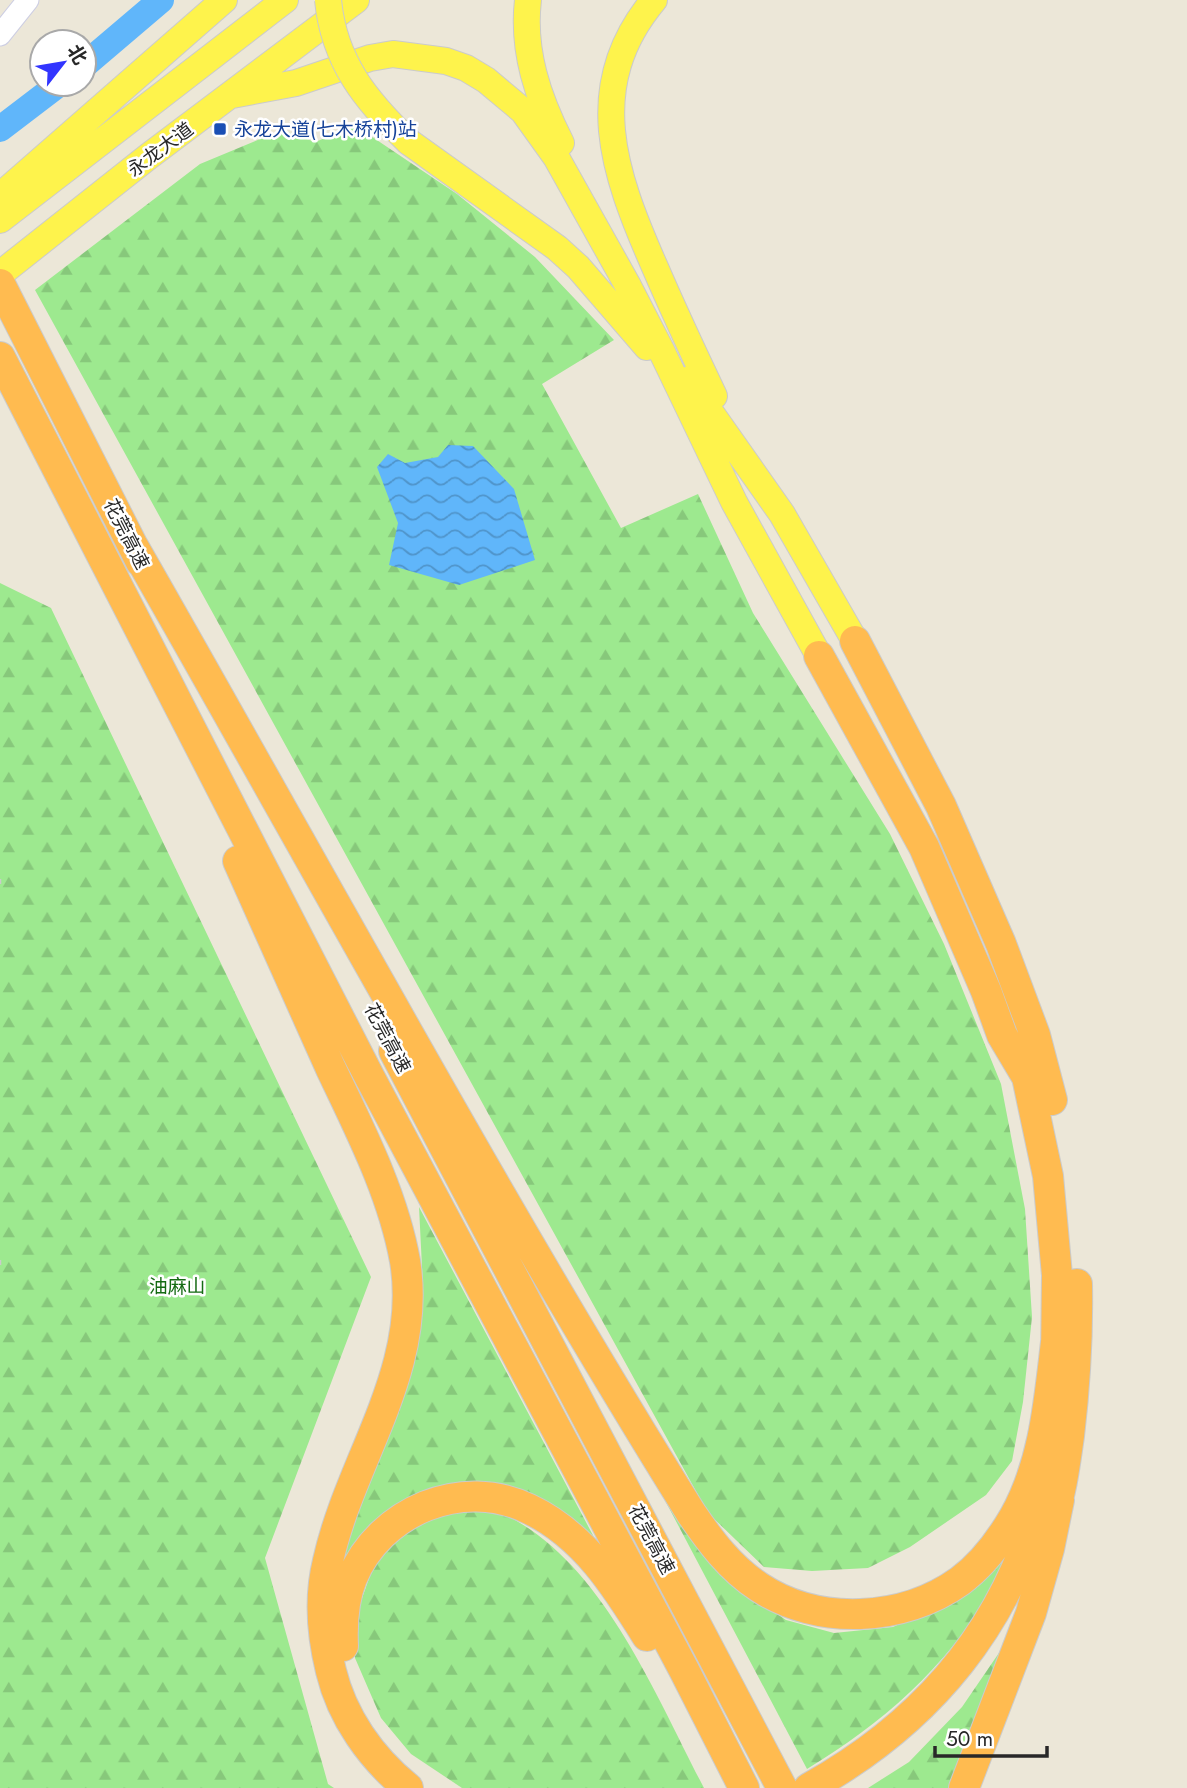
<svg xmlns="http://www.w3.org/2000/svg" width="1187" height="1788" font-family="Jost,'Noto Sans SC',sans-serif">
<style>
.forest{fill:url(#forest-firs)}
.water{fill:url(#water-waves)}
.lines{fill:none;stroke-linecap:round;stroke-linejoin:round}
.river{stroke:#60b6fa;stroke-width:26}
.minor-casing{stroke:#cdcee3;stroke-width:23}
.major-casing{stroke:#cbcbcb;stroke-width:28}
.highway-casing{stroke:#cbcbcb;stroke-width:32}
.path{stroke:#cbcbcb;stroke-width:2.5;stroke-dasharray:5 3.5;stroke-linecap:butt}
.minor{stroke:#fff;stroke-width:21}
.major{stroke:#fef34c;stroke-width:26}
.highway{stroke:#ffbb50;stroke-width:30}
.major-bridge-casing{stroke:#cbcbcb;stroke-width:28;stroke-linecap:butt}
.major-bridge{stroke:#fef34c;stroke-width:26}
.transit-dot{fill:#1a4fb4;stroke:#fff;stroke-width:2.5}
.labels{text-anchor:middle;stroke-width:5;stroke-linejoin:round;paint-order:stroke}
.transit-label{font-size:19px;fill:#164399;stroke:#fff;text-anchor:start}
.street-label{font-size:19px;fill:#282828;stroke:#fff}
.park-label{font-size:19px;fill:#156b13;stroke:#fff}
</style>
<defs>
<pattern id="forest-firs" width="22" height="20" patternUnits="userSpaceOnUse" patternTransform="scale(1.75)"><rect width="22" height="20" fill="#9de98f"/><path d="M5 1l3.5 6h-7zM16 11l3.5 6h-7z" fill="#87c87b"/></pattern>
<pattern id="water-waves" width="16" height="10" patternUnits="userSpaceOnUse" patternTransform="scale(1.75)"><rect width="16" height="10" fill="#60b6fa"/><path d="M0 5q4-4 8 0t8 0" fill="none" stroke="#4f94ca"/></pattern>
</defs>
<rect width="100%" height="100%" fill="#ece7d8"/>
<path class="forest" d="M356,126L457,194L535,257L614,340L542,384L621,528L698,494L753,613L890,834L944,944L1001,1084L1025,1209L1032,1317L1023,1402L1012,1461L986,1495L910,1547L868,1568L812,1571L764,1567L708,1513L35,290L200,164L282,130L315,142Z
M0,583L51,608L371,1277L265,1558L328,1784L334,1788H0Z
M419,1207L596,1541L453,1486L334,1588L346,1536L412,1357L423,1287Z
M659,1489L725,1578L786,1620L834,1633L893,1627L940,1605L1015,1538C1007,1555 999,1574 990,1591C948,1667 880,1725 807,1769Z
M474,1508C487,1511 503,1513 515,1520C606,1571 657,1698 704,1788H462L411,1754L381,1718L355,1658V1618L372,1570L396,1538L433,1517Z
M1003,1647L950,1788H868L909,1762L962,1707Z"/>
<path class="water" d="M448,445L473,446L514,489L535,560L459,585L389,565L398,523L377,467L388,454L405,463L438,457Z"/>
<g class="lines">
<path class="river" d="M87,63L161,0
M0,129L59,84"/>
<g class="minor-casing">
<path id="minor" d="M0,35L28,0"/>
</g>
<g class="major-casing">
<path id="major" d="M528,0C522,51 538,98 561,143
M654,0C582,86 614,174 654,265C673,309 693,352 714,396
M232,95L296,83L370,58L393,54L446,61L466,68L486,80L523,111L556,157L627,284L661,350L734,502L819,656
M409,142L557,248L578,267L647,347
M0,196L224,0
M0,220L285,0
M0,274L149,156L356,0
M690,379L699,396L782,514L855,641"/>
</g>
<g class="highway-casing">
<path id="highway" d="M0,284L141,562
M0,357L368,1074L684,1670L744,1788
M133,546C318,869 494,1197 691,1513C710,1541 730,1568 759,1587C818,1626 903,1622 960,1581C983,1564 1000,1541 1014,1517C1044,1464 1049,1402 1056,1342
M855,641L941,806L1001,944L1035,1035L1052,1100
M819,656L924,847L986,991L1002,1035L1027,1077L1048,1176L1057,1275L1056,1360
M238,861C269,930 300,1000 331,1069C360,1130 393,1194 405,1261C423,1370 350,1460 328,1561C319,1597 322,1635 331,1671C342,1717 371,1758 408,1788
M394,1051L782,1788
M1053,1516C1062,1490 1065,1463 1069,1436C1075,1385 1078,1335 1077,1284
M343,1646C342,1623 343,1600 352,1578C380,1511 462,1476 529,1509C584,1535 616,1586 647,1636
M809,1788C930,1721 1012,1621 1044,1486
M964,1788L1031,1613L1049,1549L1059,1500"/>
</g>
<path class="path" d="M0,879V886
M0,1260V1267"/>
<use href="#minor" class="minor"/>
<use href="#major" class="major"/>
<use href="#highway" class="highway"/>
<g class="major-bridge-casing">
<path id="major-bridge" d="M328,0C334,62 366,101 409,142"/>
</g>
<use href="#major-bridge" class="major-bridge"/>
</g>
<rect class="transit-dot" x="213" y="122" width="14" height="14" rx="3.5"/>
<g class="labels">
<g class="transit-label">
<text x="234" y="136">永龙大道(七木桥村)站</text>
</g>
<g class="street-label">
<text transform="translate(160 149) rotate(-37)" y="7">永龙大道</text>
<text transform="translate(127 534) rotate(63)" y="7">花莞高速</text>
<text transform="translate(388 1038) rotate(62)" y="7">花莞高速</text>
<text transform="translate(652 1539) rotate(62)" y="7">花莞高速</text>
</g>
<g class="park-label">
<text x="177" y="1293">油麻山</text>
</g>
</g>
<g transform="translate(63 63) rotate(59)"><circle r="33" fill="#ffffff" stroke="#a9a9a9" stroke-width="2"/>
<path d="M0-5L12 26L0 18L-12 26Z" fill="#3235ff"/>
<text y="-10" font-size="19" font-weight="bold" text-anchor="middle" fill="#282828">北</text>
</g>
<path d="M935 1746v10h112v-10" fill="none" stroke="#282828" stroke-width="3.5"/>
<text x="946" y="1746" font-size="21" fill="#282828" stroke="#ffffff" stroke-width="5" paint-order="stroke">50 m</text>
</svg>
